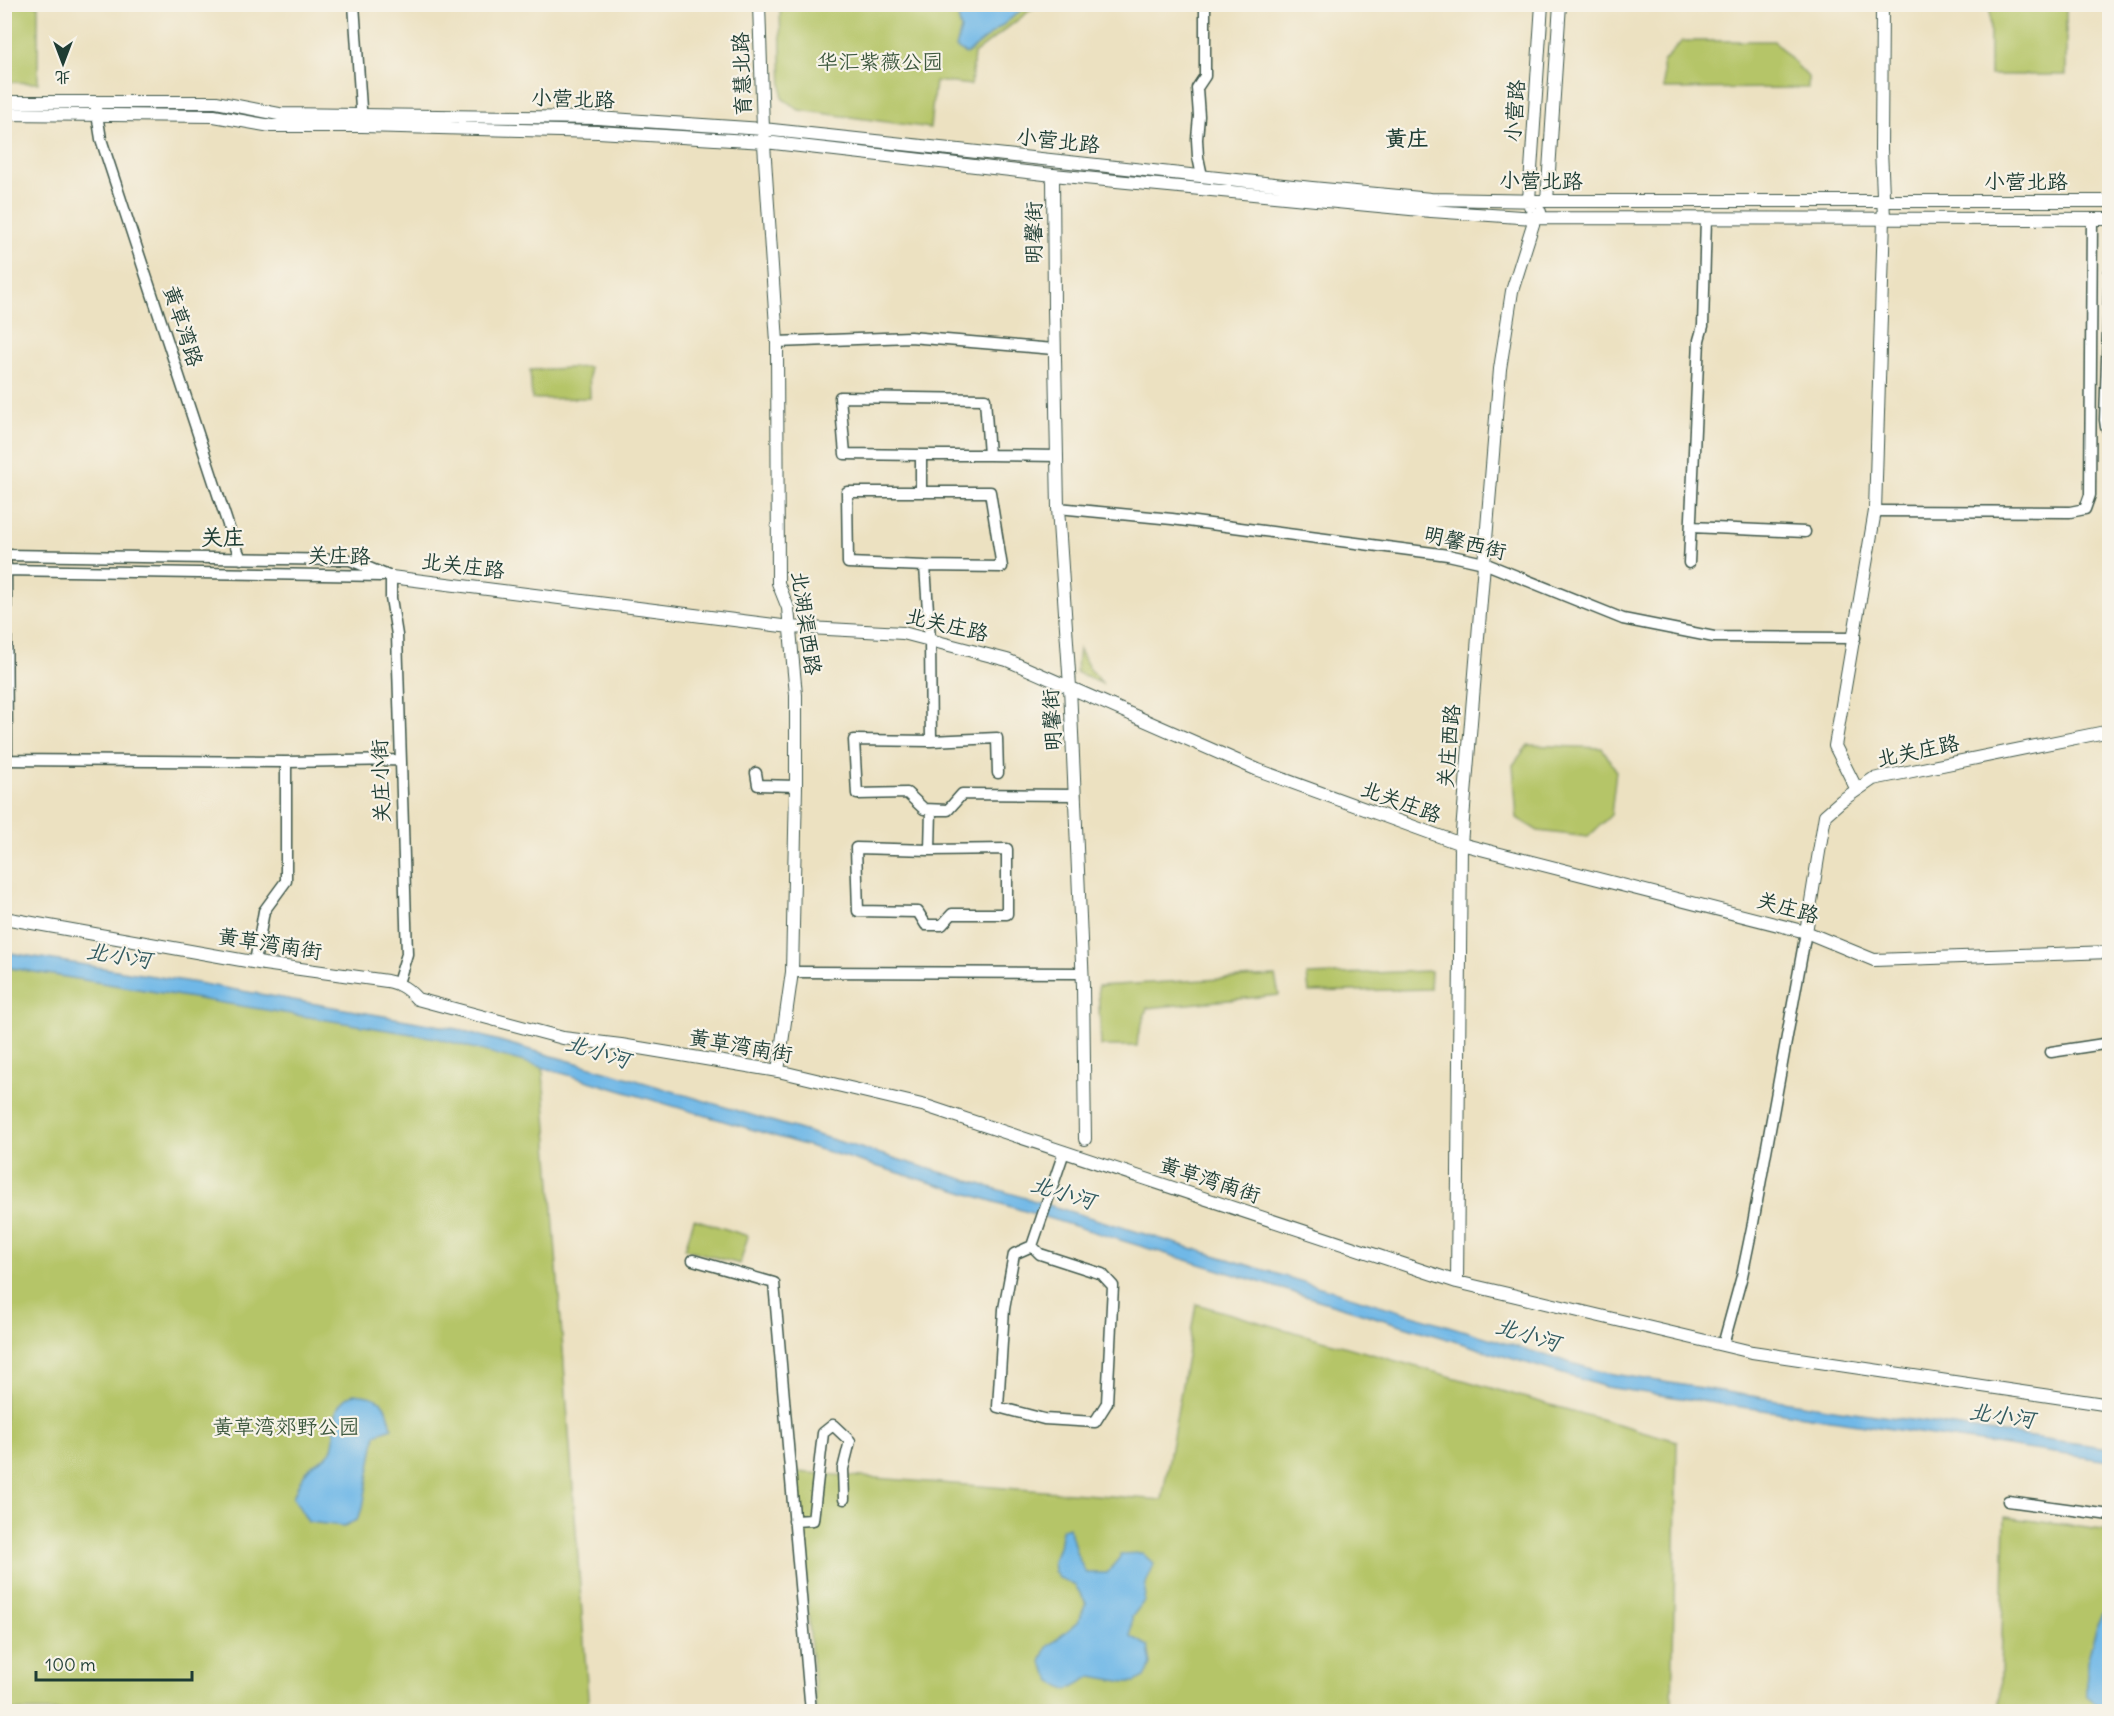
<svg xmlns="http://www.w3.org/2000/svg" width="2114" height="1716" font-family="Delius,'LXGW WenKai TC',sans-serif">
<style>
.green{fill:#b5c568;stroke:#6a814e;stroke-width:1.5}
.water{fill:#6fb8e7;stroke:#477a8e;stroke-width:1.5}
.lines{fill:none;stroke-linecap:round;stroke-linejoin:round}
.minor-casing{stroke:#3e5649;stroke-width:13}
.tertiary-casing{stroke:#3e5649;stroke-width:14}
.minor{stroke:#fff;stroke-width:10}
.tertiary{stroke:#fff;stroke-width:12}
.labels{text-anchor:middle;stroke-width:4.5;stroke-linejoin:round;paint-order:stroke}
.park-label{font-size:21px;fill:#3d583e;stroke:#f7f3e8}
.street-label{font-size:21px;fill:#1f3d34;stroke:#f7f3e8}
.neighbourhood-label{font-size:22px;font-weight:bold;fill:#1f3d34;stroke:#f7f3e8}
.water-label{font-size:22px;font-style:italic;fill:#335c61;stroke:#f7f3e8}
</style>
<rect width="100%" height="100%" fill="#f7f3e8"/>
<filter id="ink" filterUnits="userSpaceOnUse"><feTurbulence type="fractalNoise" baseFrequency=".0167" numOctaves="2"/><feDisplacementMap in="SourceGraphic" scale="12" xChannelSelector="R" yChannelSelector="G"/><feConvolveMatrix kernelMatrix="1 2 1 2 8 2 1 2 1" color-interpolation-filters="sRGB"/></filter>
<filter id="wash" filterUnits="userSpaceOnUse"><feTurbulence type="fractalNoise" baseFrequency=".008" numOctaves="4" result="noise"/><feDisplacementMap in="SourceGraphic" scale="24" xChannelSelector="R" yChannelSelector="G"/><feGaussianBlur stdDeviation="1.35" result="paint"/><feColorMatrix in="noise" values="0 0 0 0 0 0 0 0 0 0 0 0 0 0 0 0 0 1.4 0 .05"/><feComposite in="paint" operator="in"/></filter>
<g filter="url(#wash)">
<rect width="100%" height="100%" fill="#ece1c1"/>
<path class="green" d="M5,4L38,5V83L5,82Z
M780,5H1037L974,54L971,85L935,81L930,128L799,110L782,98Z
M1990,5H2066V75H1990Z
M1682,41H1774L1808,77V88L1664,89L1663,62Z
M589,367L590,398L532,399L530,370Z
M1079,649L1089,668L1103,684L1076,672Z
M1528,745L1602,748L1616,770L1611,815L1588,837L1538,831L1517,818L1513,765Z
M4,967L469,1037L542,1059L589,1711H5Z
M1431,971L1430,989L1309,992L1307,975Z
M1275,976L1279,995L1147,1008L1138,1036L1137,1046H1101L1098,986Z
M694,1219L748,1236L740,1264L685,1249Z
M1196,1304L1677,1441L1672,1711H816L797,1472L1162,1500Z
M2005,1517L2109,1531V1711L2000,1712Z"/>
<path class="water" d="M955,5V4L1028,5L966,54L956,48L961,29Z
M4,952L197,983L457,1029L619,1075L1601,1372L1840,1410L2109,1448V1461L1606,1387L896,1172L528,1063L436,1038L5,967Z
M354,1394C382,1397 386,1400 392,1428L376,1434L363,1507L357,1520L344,1526L308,1522L293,1497C297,1487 301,1476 309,1468C315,1461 327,1459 331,1451C340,1429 326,1404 354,1394Z
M1069,1527L1077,1555L1086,1573H1107L1120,1557V1554L1142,1553L1154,1564L1146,1583L1144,1601L1132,1617L1131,1636L1148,1646L1151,1665L1145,1677L1135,1682H1125L1092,1676L1068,1690L1052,1682L1041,1662L1047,1647L1078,1622L1086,1603L1075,1585L1059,1578L1054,1571L1053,1561L1059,1547L1062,1529Z
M2109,1612L2110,1700L2105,1711L2087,1697V1662L2095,1632L2103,1613Z"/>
</g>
<g filter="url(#ink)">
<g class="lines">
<g class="minor-casing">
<path id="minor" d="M354,4L362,123
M96,108L101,139L231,534L241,559
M1202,176L1198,157L1197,139L1199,116L1197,88L1205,76V4
M2110,271L2105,420L2106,427L2110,428
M777,342L910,337L1054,349
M921,455L845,454L840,397L985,399L989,455H921V492
M989,455L1057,456
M1058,508L1172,519L1448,555L1484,563L1623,619L1714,637L1855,638
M1875,511L2070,512L2085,509L2090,495L2092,219
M1691,527L1805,532
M4,555L350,560L391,577
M1689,563L1699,340L1703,326L1706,218
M6,565L7,760
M925,566L848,563L847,492H990L1002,567L925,566L930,640L931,741
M4,570L382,576
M391,577V598L397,635L407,954L398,983
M4,760L286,762L400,760
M756,773L758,785L796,786
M998,773L997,738L931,741L854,740L857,794L907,793L924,809L948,810L962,794L1075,795
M856,848L930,850L1007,849V914H952L942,925H926L918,912L858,911Z
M930,850L931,810
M255,962L264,911L286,881V762
M792,972L1082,973
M2051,1052L2110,1043
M1032,1246L1040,1254L1102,1274L1113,1286L1107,1403L1095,1422L1044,1419L998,1407L1004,1309L1014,1254L1032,1246L1064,1152
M693,1260L774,1283L811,1712
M1723,1345L1742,1276L1753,1223L1806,932
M2008,1501L2110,1515
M794,1521L813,1520L823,1433L833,1425L850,1441L843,1469L844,1499"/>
</g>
<g class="tertiary-casing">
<path id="tertiary" d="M759,4L763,129L777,342L778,583L788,608L796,695V786L792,972L778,1071
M4,102H216L279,114L597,118L763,129L1312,188L1431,199L1547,201H2110
M4,114L214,116L271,126H362L598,132L765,142L1053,175L1431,211L1535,218L2110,219
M1053,175L1054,308L1058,508L1070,687L1083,986L1085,1139
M1547,201L1560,4
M1530,206L1529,200L1542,4
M391,577L790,627L903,633L1007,660L1258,770L1461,844L1806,932L1874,960L2110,952
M1857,790L1835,746L1875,511L1884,218L1881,149L1882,4
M4,918L264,964L387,981C401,984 408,989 417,999L563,1038L621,1045L778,1071L926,1106L1457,1282L1752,1352L2110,1405
M1806,932L1825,815L1841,801L1873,779L2110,731
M1457,1282L1461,844L1500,369L1512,291L1535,218L1540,212"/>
</g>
<use href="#minor" class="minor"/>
<use href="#tertiary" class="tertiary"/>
</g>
</g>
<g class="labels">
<g class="park-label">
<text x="880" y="69">华汇紫薇公园</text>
<text x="286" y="1434">黄草湾郊野公园</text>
</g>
<g class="street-label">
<text transform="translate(742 74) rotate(-92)" y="7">育慧北路</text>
<text transform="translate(573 99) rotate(2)" y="7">小营北路</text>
<text transform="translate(1515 111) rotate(-86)" y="7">小营路</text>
<text transform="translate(1058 141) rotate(6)" y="7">小营北路</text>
<text transform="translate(1541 181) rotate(1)" y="7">小营北路</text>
<text x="2026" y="189">小营北路</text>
<text transform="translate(1034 233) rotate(-90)" y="7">明馨街</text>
<text transform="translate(183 326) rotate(72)" y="7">黄草湾路</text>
<text transform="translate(1465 543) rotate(13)" y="7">明馨西街</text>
<text transform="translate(339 556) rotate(1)" y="7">关庄路</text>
<text transform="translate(463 566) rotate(7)" y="7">北关庄路</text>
<text transform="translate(806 623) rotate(82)" y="7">北湖渠西路</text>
<text transform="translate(947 625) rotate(13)" y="7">北关庄路</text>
<text transform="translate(1052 720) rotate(-93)" y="7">明馨街</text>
<text transform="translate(1449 746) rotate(-85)" y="7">关庄西路</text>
<text transform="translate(1918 751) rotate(-12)" y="7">北关庄路</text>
<text transform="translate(381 781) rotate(-92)" y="7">关庄小街</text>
<text transform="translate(1401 802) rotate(20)" y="7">北关庄路</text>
<text transform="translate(1788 908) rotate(16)" y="7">关庄路</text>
<text transform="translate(270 944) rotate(9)" y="7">黄草湾南街</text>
<text transform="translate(741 1046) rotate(10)" y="7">黄草湾南街</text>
<text transform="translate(1210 1180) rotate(18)" y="7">黄草湾南街</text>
</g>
<g class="neighbourhood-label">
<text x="1407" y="146">黄庄</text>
<text x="223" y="545">关庄</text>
</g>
<g class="water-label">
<text transform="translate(119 955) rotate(9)" y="8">北小河</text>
<text transform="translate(598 1051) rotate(17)" y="8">北小河</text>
<text transform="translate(1063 1192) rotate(17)" y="8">北小河</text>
<text transform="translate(1528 1334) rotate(17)" y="8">北小河</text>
<text transform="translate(2002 1415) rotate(8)" y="8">北小河</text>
</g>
</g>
<rect width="2114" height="1716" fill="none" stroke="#f7f3e8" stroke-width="24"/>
<g transform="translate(63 63) rotate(180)" stroke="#f7f3e8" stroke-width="4.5" paint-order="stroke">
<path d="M0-4.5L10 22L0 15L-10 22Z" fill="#1f3d34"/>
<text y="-9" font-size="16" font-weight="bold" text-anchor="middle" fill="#1f3d34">北</text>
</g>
<path d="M36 1671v9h156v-9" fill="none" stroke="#1f3d34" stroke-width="3"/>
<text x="45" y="1671" font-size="18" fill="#1f3d34" stroke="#f7f3e8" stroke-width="4.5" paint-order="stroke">100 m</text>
</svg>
